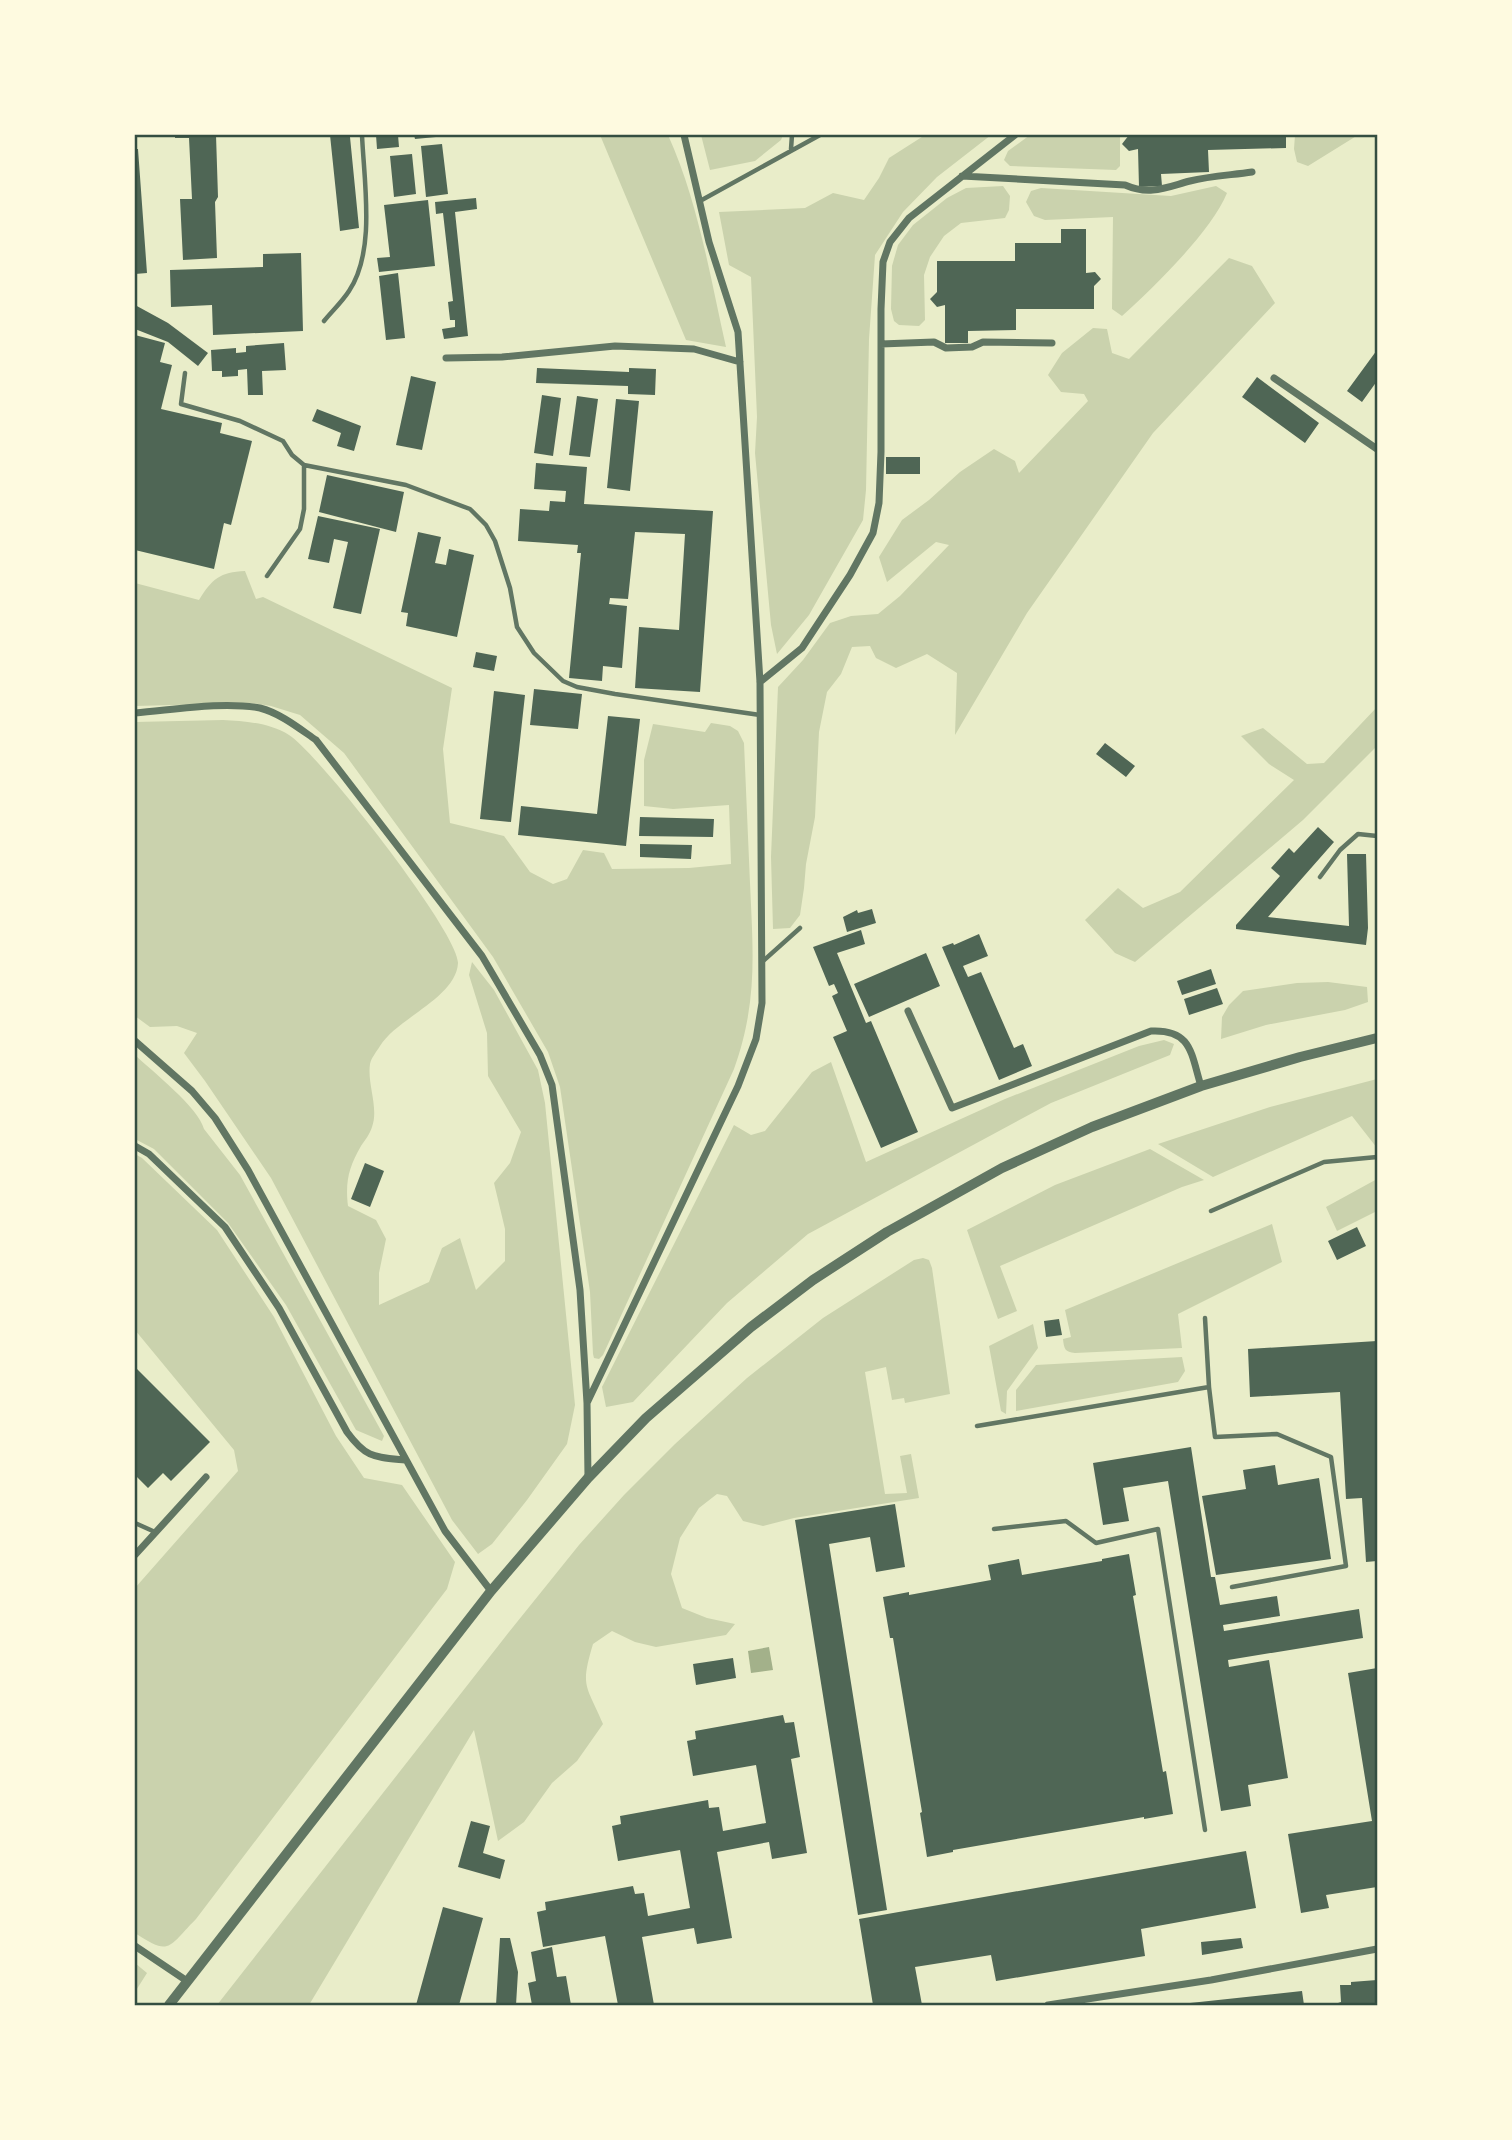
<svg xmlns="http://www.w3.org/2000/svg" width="1512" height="2140" font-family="'Roboto Condensed',sans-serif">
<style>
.green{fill:#cad2ad}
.water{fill:#a3b18a}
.building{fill:#4f6655}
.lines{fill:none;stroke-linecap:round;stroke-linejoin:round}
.service{stroke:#617663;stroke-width:4.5}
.minor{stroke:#617663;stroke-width:7}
.tertiary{stroke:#617663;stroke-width:10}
.neatline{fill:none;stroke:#344e41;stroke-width:2.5}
</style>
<rect width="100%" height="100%" fill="#e9edc9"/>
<path class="green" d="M600,135H668C698,201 710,276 726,347L686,340Z
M701,135H783L781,140L755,161L710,170Z
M925,135H991L937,177L903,212L875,255L869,339L866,490L863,520L809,615L777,654L771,625L755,453L757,417L751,277L729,265L719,212L805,208L833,193L864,200L879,178L889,158Z
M1030,135H1120V166L1116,170L1010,166L1004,160L1008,151Z
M1295,135H1358L1308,166L1297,162L1294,149Z
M1003,186L1010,196L1009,210L1005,218L961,223L944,236L930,257L924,275L925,320L919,326L899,325L894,321L891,309L892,266L898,245L913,225L947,198L966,188Z
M1216,186L1227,193C1211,232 1154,287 1122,316L1112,309L1113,217L1045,220L1034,216L1026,202L1031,191L1041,188L1171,196Z
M1229,258L1252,266L1275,303L1153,433L1027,613L955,735L957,673L927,654L896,668L876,658L870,646L852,647L841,674L827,692L819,732L815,817L806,864L804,888L800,915L790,928L773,929L771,857L778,687L803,660L830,623L851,616L878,614L900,596L949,545L936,542L887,582L879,557L902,520L929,500L960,472L994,449L1015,461L1019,473L1088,401L1084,394L1061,392L1048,375L1062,353L1093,328L1107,329L1112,353L1129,359Z
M245,571L256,599L263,597L452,688L443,749L450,823L504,836L530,872L553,884L567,879L583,850L604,853L612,869L689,868L731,864L729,805L673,809L644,806V760L653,724L705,732L711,723L730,726L738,731L744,743C746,790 748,837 750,883C753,952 758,1002 734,1069L603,1355L599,1359L594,1358L593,1354L590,1292L560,1087L548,1052L493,957L344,753L300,715L271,706L252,703L135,706V583L199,600C212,579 220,572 245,571Z
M1377,707V746L1303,820L1135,962L1115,953L1085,920L1118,888L1143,908L1180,892L1294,780L1269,764L1241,736L1263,728L1307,764L1324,763Z
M223,720C245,721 270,723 289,735C319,754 459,933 458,963C456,998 397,1018 380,1046C377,1051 371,1058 370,1064C367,1084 379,1108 372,1127C370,1134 365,1140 361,1146C349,1167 345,1181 348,1206L376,1220L386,1239L379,1273V1305L429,1282L442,1248L460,1238L476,1290L505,1261V1229L494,1183L510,1163L521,1132L488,1076L487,1033L469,975L472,962L494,990L538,1070L545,1103L575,1405L567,1444L527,1500L492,1544L478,1554L452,1520L271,1178L205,1081L184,1053L197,1033L177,1026L150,1027L135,1016V722Z
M1328,982L1367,987L1368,1002L1345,1010L1266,1025L1221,1039L1222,1017L1229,1005L1243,991L1297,983Z
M1164,1040L1174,1044L1170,1055L1051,1103L808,1234L727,1303L633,1402L606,1407L602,1387L734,1125L751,1135L765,1131L812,1072L831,1062L866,1162L1005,1099L1139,1046Z
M135,1055C152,1071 199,1108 204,1129L240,1175L384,1436L382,1441L356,1430L286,1305L228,1223L154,1149L135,1139Z
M1377,1079V1148L1352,1116L1213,1177L1158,1144L1270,1107Z
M1150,1149L1204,1180L1182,1187L1000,1266L1017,1311L998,1319L967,1230L1055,1185Z
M135,1154L142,1158L217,1230L274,1317L336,1436L364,1478L402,1485L455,1562L447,1589L196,1919C168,1947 171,1957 135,1933V1588L238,1471L234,1450L135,1330Z
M1377,1179V1211L1337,1231L1326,1207Z
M1272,1224L1282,1262L1178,1314L1182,1348L1075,1353C1065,1352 1064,1349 1063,1339L1071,1337L1065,1310Z
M923,1258L929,1260L932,1268L950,1394L905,1403L904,1398L892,1400L886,1367L865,1372L885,1494L907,1493L900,1456L911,1454L919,1498L794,1518L763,1526L743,1521L727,1496L717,1494L699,1508L680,1538L671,1574L682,1608L707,1618L735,1624L726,1635L656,1647L635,1642L612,1631L593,1644C580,1688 586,1684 603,1724L577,1761L552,1783L524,1822L498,1841L474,1730L309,2005H217L509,1632L579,1545L624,1495L675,1444L747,1378L823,1318L914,1260Z
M1033,1324L1038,1348L1007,1391L1006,1414L1001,1411L989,1346Z
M1182,1357L1185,1371L1178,1382L1016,1411V1390L1036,1365Z
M135,1963L147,1973L135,1992Z"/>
<path class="water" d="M769,1647L773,1670L751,1673L748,1651Z"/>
<path class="building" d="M175,135H216L218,197L215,202L217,258L183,260L180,199H192L189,138H175Z
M330,135H357V137H350L359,228L340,231Z
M376,135H398L399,147L377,149Z
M414,135H436V137L415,139Z
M1129,135H1286V148L1208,150L1209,172L1161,174L1162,186L1139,187L1138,149L1129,151L1122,144Z
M442,144L448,194L426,197L421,146Z
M135,149H138L147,273L135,274Z
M412,154L416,194L394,197L390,156Z
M476,198L477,209L455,212L468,336L444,339L442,329L455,327V320H450L448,302L453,301L443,213L436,214L435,202Z
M428,200L435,266L379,272L377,258L390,257L384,205Z
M1061,229H1086V273L1095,272L1101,279L1094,286V309H1016V330L968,331V343H945V305L937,307L930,299L937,292V261H1015V243H1061Z
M301,253L303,331L213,335L212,305L171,307L170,270L263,267V254Z
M398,273L405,338L386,340L379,276Z
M135,305L168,323L208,353L198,366L168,342L135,329Z
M135,335L165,343L160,362L172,365L161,409L222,423L220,433L252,441L231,525L224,523L214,569L135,550V414L137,403H135Z
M284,343L286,370L262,371L263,395H248L247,369L238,370V376L222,377V371H212L211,350L236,348V353L246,352V346Z
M1377,350V381L1362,402L1347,391Z
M537,368L629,372V368L656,369L655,395L628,394V386L536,383Z
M411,376L436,382L422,450L396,445Z
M1257,377L1319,423L1305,443L1242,397Z
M542,395L561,398L553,456L534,453Z
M577,396L598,399L590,457L569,455Z
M616,399L639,401L630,491L607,488Z
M317,409L361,426L354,451L337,446L341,433L312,421Z
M886,457H920V474H886Z
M536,463L587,467L584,504L713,511L700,692L635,688L639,627L679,630L685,534L635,532L628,599L610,598L609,604L627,606L622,668L603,666L602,681L569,678L581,553H577L578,545L518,541L520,509L549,511L550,501L565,502L566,491L534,489Z
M327,475L404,492L396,532L319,512Z
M318,516L380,529L361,614L333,608L348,542L334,539L329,563L308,559Z
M418,532L441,537L435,563L446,565L449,549L474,555L457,637L406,626L408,613L401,612Z
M476,652L497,656L494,671L473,667Z
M534,689L582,694L578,729L530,725Z
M494,691L525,695L511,822L480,819Z
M608,716L640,719L626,846L518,835L521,806L597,814Z
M1105,743L1135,766L1126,777L1096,754Z
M640,817L714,819L713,837L639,836Z
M1318,827L1334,842L1268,917L1349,926L1347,854H1366L1368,928L1366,945L1236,929V925L1280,876L1271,868L1289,848L1294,853Z
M640,844L692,845L691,859L640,857Z
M872,909L876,923L847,932L843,917L857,910L858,913Z
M861,930L865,944L837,953L866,1023L871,1021L918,1132L881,1148L833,1037L847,1031L832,996L838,993L834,984L829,986L813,947Z
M979,934L988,956L963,966L968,977L981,972L1014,1048L1023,1044L1032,1066L999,1080L942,947L953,943L954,945Z
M926,953L940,986L869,1017L854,984Z
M1211,969L1216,984L1182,995L1177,981Z
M1217,988L1223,1004L1189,1015L1184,999Z
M365,1163L384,1171L370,1207L351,1199Z
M1357,1227L1366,1246L1337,1260L1328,1241Z
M1059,1319L1062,1335L1046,1337L1044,1321Z
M1377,1341V1561L1366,1562L1362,1498L1346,1499L1340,1392L1250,1397L1248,1349Z
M135,1367L210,1442L171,1481L163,1473L148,1488L135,1475Z
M1191,1447L1211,1577H1215L1220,1605L1277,1596L1280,1616L1223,1625L1224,1631L1359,1609L1363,1638L1228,1660L1229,1667L1269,1660L1288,1778L1248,1785L1251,1806L1221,1811L1168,1481L1123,1488L1129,1521L1103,1525L1093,1463Z
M1275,1465L1278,1485L1319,1478L1331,1559L1216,1575L1202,1496L1246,1489L1243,1470Z
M895,1504L905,1567L876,1572L870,1537L829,1544L887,1910L858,1915L795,1520Z
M1129,1554L1136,1595L1133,1596L1163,1772L1166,1771L1173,1814L1144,1819V1817L953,1850V1852L927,1857L920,1813L922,1812L893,1638H890L883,1597L909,1592V1595L991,1580L988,1565L1019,1559L1022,1575L1102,1561V1559Z
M733,1658L736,1678L696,1685L693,1664Z
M1377,1668V1887L1326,1895L1329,1908L1301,1913L1288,1834L1372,1821L1348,1673Z
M783,1715L785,1723L794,1722L800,1757L791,1759L807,1853L772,1859L769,1842L717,1852L732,1938L697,1944L694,1928L642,1937L654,2005H618L605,1936L543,1947L537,1912L546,1910L545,1902L633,1886L635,1894L644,1893L648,1916L690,1908L680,1850L618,1861L612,1826L621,1824L620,1816L708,1800L709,1808L719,1807L723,1831L766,1823L756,1765L693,1776L687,1741L696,1739L695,1731Z
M471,1821L490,1826L483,1853L505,1860L500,1879L458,1867Z
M1246,1851L1256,1908L1141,1929L1145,1956L996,1981L991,1955L915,1967L922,2005H873L859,1919Z
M443,1907L483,1918L459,2005H416Z
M500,1938H510L518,1972L516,2005H496Z
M1241,1938L1243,1948L1202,1955L1201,1942Z
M552,1947L557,1977L566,1976L571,2005H532L528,1983L536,1981L531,1952Z
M1377,1980V2005H1338V2003L1341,2002L1340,1985H1351V1982Z
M1302,1991L1304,2005H1190V2003Z"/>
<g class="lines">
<path class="service" d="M791,149L792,135
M700,201L820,135
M324,321C332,311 342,302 349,291C376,251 364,182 362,135
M185,373L181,404L240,421L283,441L292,455L304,465L406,485L470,509L486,525L495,541L510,588L517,627L534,653L563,681L577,687L615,694L760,715
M267,576L300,529L304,509V465
M1320,877L1340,850L1358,834L1377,836
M763,961L800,928
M1211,1211L1324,1162L1377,1157
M1205,1318L1209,1387
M977,1426L1209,1387L1215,1437L1277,1434L1331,1457L1346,1566L1232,1587
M135,1523L155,1532
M994,1529L1066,1521L1096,1543L1158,1529L1205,1830"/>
<path class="minor" d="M962,176L1125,185C1150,196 1167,187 1190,181C1210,176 1232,175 1252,172
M881,344L934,342L946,348L972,347L983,342L1052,343
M446,358L502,357L615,346L694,349L740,362
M1274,378L1377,449
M760,682L802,648L850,575L873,533L879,503L881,452V309L883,262L890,242L909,218L1015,135
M135,713C173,710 222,701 260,708C280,713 300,729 316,740L482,956L540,1055L552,1085L580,1290L587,1403
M908,1011L952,1108L1151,1031C1192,1029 1191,1054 1201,1086
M135,1041L192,1091L215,1118L248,1170L445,1531L491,1591
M135,1146L149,1154L225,1227L279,1308L347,1432C366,1458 374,1457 405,1460
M588,1478L587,1403L738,1086L756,1039L762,1003L760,682L738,332L709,242L684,135
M135,1555L206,1477
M135,1946L187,1981
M1048,2005L1211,1980L1377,1949"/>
<path class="tertiary" d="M169,2005L491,1591L588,1478L646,1418L751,1327L813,1280L887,1232L1002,1168L1092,1127L1201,1086L1300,1057L1377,1038"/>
</g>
<rect width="1512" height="2140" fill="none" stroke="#fefae0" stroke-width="273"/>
<rect x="136" y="136" width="1240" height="1868" class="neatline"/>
</svg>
